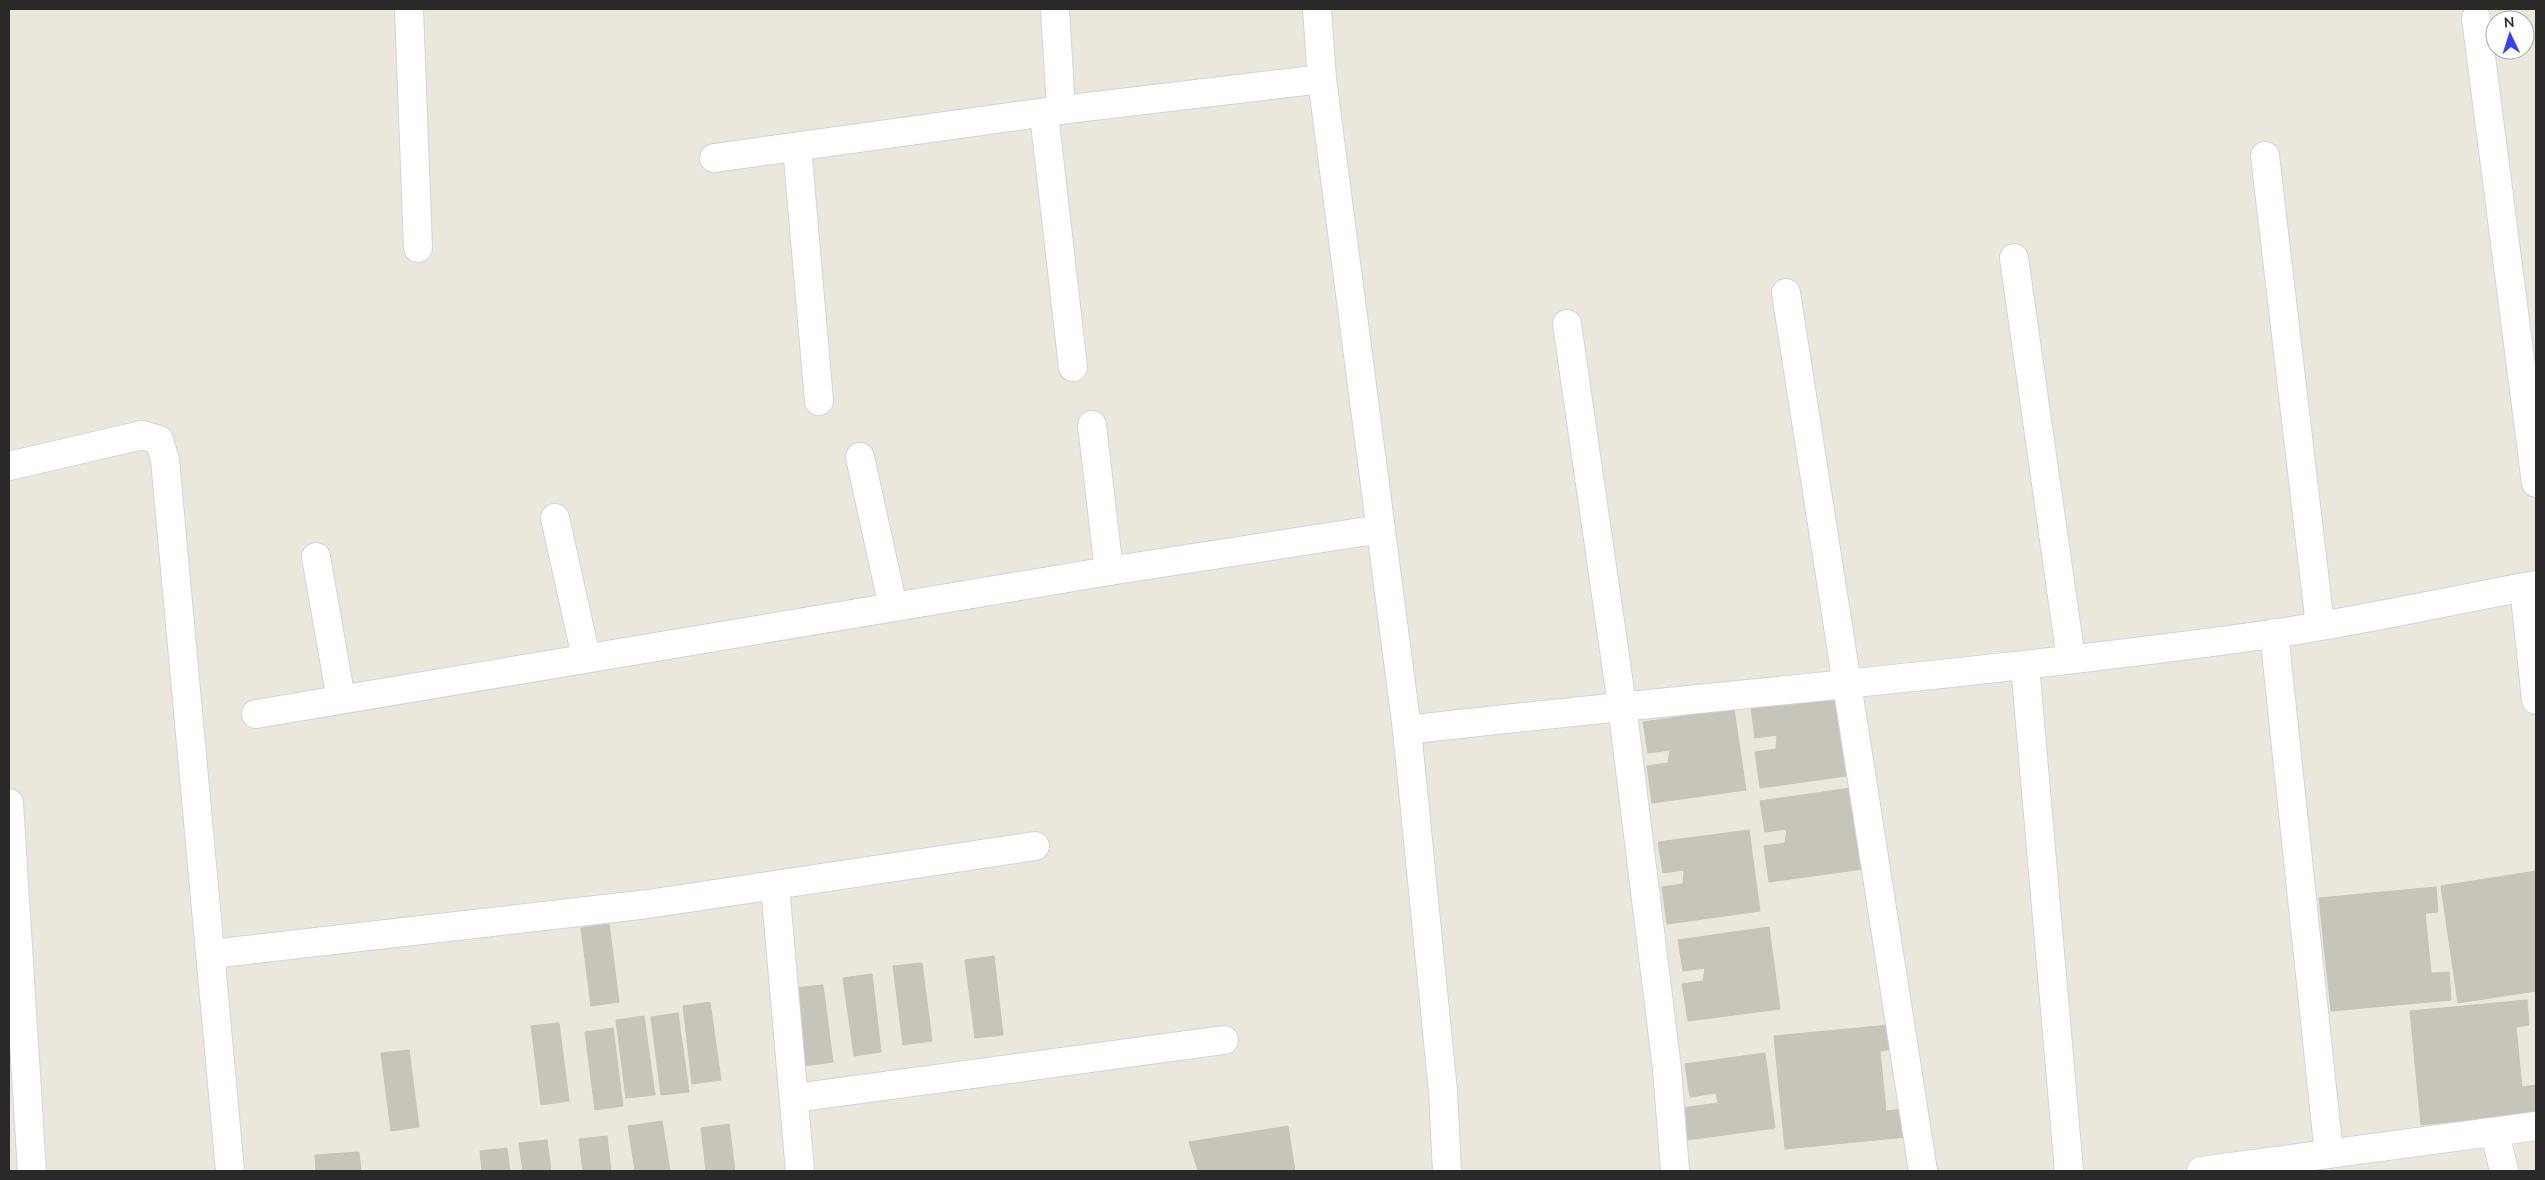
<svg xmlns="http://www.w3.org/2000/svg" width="2545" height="1180" viewBox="0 0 2545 1180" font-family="'Nunito Sans',sans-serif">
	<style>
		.building { fill: #c7c4ba; stroke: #c7c3b5 }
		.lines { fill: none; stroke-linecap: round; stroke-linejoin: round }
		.minor-casing { stroke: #d0d1e3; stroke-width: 30 }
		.minor { stroke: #fff; stroke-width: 28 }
	</style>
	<rect width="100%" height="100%" fill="#ece7db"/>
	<!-- building -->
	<g class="building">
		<path d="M1842 694 1853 775 1760 788 1755 752 1776 749 1777 735 1755 738 1751 707Z"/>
		<path d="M1734 709 1746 790 1652 803 1647 766 1668 763 1670 750 1648 753 1643 722Z"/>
		<path d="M1851 788 1863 869 1769 882 1764 846 1785 843 1787 829 1765 832 1760 801Z"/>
		<path d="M1749 830 1760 911 1667 924 1662 887 1683 884 1684 870 1663 873 1658 842Z"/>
		<path d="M2536 871V991L2458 1003 2441 886Z"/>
		<path d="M2436 887 2438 912 2425 913 2431 973 2449 972 2451 1000 2331 1011 2319 898Z"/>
		<path d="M609 924 619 1002 591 1006 581 928Z"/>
		<path d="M1769 927 1780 1009 1688 1021 1682 984 1703 981 1705 968 1683 971 1678 940Z"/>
		<path d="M994 956 1003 1035 975 1038 965 960Z"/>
		<path d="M922 963 932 1041 903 1045 893 966Z"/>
		<path d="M872 974 881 1052 854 1056 843 978Z"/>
		<path d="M823 985 833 1062 804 1066 794 988Z"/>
		<path d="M2527 1000 2529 1025 2516 1027 2522 1087 2536 1085V1113L2421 1125 2410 1011Z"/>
		<path d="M710 1002 721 1080 692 1084 683 1006Z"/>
		<path d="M678 1013 689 1092 661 1095 651 1017Z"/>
		<path d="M644 1016 655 1095 626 1098 616 1020Z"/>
		<path d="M559 1023 569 1101 541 1105 531 1026Z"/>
		<path d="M1890 1025 1892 1049 1880 1051 1886 1111 1903 1109 1906 1137 1785 1149 1774 1036Z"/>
		<path d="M613 1028 623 1106 595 1110 585 1032Z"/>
		<path d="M409 1050 419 1127 391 1131 381 1053Z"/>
		<path d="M1765 1053 1775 1128 1687 1140 1682 1108 1718 1103 1716 1093 1690 1097 1685 1064Z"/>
		<path d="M662 1121 670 1171H635L628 1126Z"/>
		<path d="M729 1124 735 1171H706L701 1128Z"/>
		<path d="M1288 1126 1295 1171H1198L1189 1142Z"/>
		<path d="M607 1136 611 1171H583L579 1139Z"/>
		<path d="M547 1140 551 1171H523L519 1143Z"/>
		<path d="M507 1148 510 1171H482L480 1151Z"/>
		<path d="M359 1152 361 1171H316L315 1155Z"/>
	</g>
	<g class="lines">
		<!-- minor casing -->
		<g class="minor-casing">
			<g id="minor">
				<path d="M409 9 418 248"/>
				<path d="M1055 9 1061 110"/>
				<path d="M1317 9 1322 79 1407 730 1443 1091 1447 1171"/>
				<path d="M2476 18 2536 483"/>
				<path d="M1044 114 1073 367"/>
				<path d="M797 147 819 401"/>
				<path d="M2265 156 2320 625"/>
				<path d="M714 158 1061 110 1322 79"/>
				<path d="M2014 258 2071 659"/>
				<path d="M1786 293 1923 1171"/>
				<path d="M1567 324 1622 705 1667 1069 1675 1171"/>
				<path d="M1092 425 1109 571"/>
				<path d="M860 457 893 607"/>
				<path d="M9 466 142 435 159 440 165 460 230 1171"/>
				<path d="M555 518 586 657"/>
				<path d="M316 557 341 699"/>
				<path d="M2524 587 2536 700"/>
				<path d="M2274 633 2329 1154"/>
				<path d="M2025 665 2069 1171"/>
				<path d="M256 714 1109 571 1381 529"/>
				<path d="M1407 730C1695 697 1985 674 2272 634 2360 621 2448 601 2536 585"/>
				<path d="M9 803 32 1171"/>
				<path d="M775 886 800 1171"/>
				<path d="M212 954 648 904 1035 846"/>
				<path d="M795 1098 1224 1040"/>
				<path d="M2495 1132 2504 1171"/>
				<path d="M2201 1171 2536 1126"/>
			</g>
		</g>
		<!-- minor -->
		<use href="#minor" class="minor"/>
	</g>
	<!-- border -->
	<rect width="2545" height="1180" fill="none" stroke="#292929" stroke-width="20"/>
	<!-- north arrow -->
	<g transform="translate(2510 35) rotate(356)"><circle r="24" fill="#ffffff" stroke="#a9a9a9"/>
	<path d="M0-4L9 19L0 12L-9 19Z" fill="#363ffe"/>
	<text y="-8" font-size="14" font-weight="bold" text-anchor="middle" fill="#292929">N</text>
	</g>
</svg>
